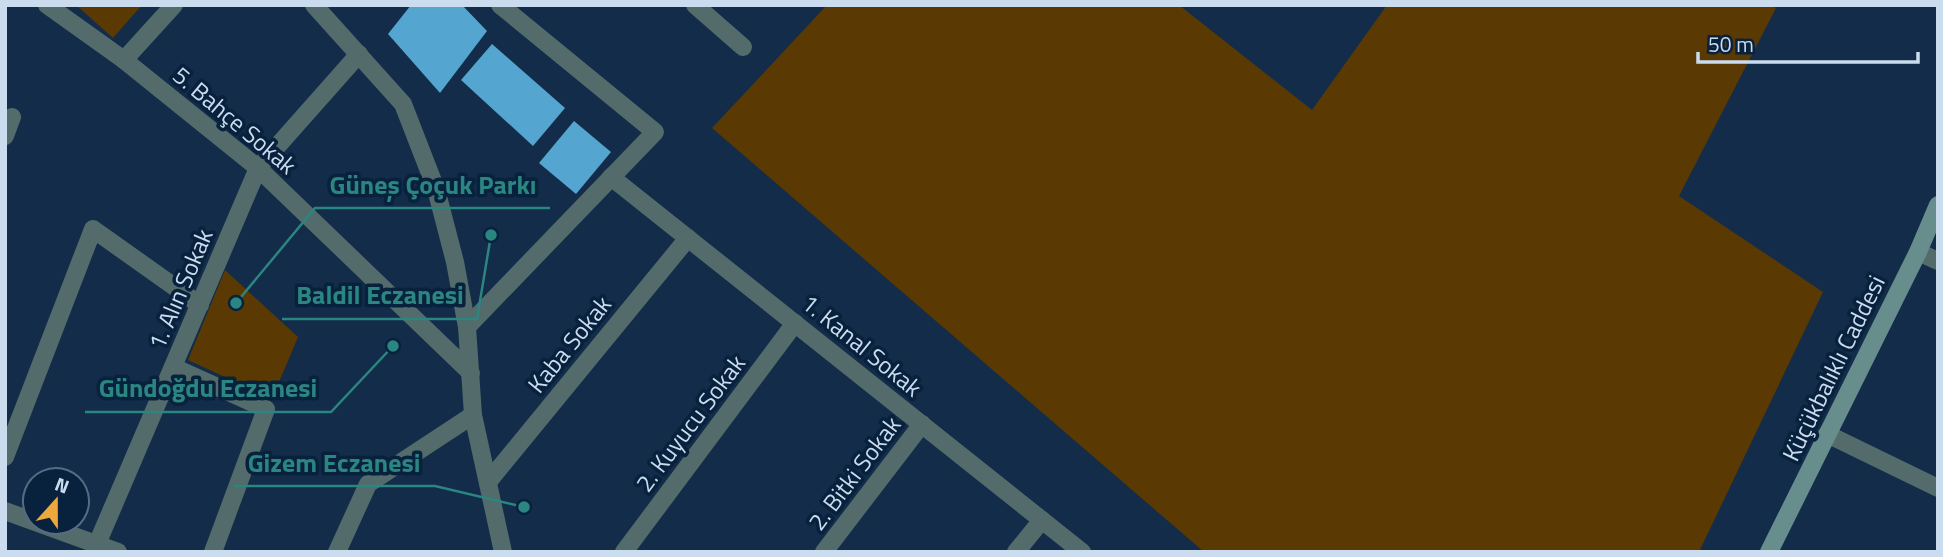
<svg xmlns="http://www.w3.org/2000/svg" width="1943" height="557" viewBox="0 0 1943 557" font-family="'Titillium Web',sans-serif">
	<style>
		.green { fill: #5a3a02 }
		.building { fill: #54a5cf }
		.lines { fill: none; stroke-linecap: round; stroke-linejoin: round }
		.minor { stroke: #536b6a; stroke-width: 18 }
		.secondary { stroke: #678e8d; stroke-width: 18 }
		.labels { text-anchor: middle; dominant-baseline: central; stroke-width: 7; stroke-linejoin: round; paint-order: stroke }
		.street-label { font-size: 24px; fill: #ccdcef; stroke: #08223e }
		.leader { fill: none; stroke: #2b8581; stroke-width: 2.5 }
		.callout-dot { fill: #2b8581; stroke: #08223e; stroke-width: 2.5 }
		.callout-label { font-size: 26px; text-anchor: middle; font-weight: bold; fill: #2b8581; stroke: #08223e; stroke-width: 7; stroke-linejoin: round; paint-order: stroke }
	</style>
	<rect width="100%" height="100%" fill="#122c49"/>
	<!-- green -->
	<g class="green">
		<path d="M76 5H142L113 38Z"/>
		<path d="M827 5H1179L1312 110 1387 5H1770L1776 8 1679 196 1823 292 1699 552H1204L712 128Z"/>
		<path d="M225 270 298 337 272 399 188 360Z"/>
	</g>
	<!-- building -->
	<g class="building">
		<path d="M411 5H462L487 31 440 93 388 34Z"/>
		<path d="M492 44 565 108 533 146 461 80Z"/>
		<path d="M574 121 611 152 576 194 539 163Z"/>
	</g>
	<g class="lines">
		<!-- minor -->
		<g class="minor">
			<path d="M47 5 124 60 258 168 471 373"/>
			<path d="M314 5 403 104 436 189 455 262 467 327 473 415 503 552"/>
			<path d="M695 5 743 47"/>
			<path d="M124 60 174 5"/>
			<path d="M5 136 12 117"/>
			<path d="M611 177 1082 552"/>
			<path d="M1918 252 1938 261"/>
			<path d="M467 327 655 132 500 5"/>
			<path d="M173 367 266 409 213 552"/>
			<path d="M1827 434 1938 488"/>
			<path d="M5 457 93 229 200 305"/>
			<path d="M488 482 688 238"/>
			<path d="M5 511 118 552"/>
			<path d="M97 544 258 168 359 54"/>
			<path d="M337 552 368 484 473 415"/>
			<path d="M624 552 795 323"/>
			<path d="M824 552 922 424"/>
			<path d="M1016 552 1042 520"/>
		</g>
		<!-- secondary -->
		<path class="secondary" d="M1769 552 1918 252 1938 205"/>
	</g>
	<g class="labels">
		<!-- street labels -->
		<g class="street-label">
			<text transform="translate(235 120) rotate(40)">5. Bahçe Sokak</text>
			<text transform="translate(180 289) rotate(-67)">1. Alın Sokak</text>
			<text transform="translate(569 344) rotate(-51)">Kaba Sokak</text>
			<text transform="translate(862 345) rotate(39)">1. Kanal Sokak</text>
			<text transform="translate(1833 368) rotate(-64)">Küçükbalıklı Caddesi</text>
			<text transform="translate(690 423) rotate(-53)">2. Kuyucu Sokak</text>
			<text transform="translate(854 473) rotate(-53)">2. Bitki Sokak</text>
		</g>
	</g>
	<!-- callouts -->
	<path class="leader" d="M236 303L315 208H550M491 235L477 319H282M393 346L331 412H85M524 507L435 486H234"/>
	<g class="callout-dot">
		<circle cx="236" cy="303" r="7"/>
		<circle cx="491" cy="235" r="7"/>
		<circle cx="393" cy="346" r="7"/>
		<circle cx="524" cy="507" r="7"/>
	</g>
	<g class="callout-label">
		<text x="433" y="194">Güneş Çoçuk Parkı</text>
		<text x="380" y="304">Baldil Eczanesi</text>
		<text x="208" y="397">Gündoğdu Eczanesi</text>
		<text x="334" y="472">Gizem Eczanesi</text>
	</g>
	<!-- border -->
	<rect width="1943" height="557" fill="none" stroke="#ccdcef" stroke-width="14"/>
	<!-- north arrow -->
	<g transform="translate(56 501) rotate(21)"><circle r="33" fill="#08223e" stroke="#566c85" stroke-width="2"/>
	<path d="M0-5L12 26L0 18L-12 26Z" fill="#eea83c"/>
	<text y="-10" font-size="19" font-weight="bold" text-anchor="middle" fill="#ccdcef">N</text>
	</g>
	<!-- scale -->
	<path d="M1698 52v10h220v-10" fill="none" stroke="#ccdcef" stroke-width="3.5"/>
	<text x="1708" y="52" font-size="21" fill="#ccdcef" stroke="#08223e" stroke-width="5" paint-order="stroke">50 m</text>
</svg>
